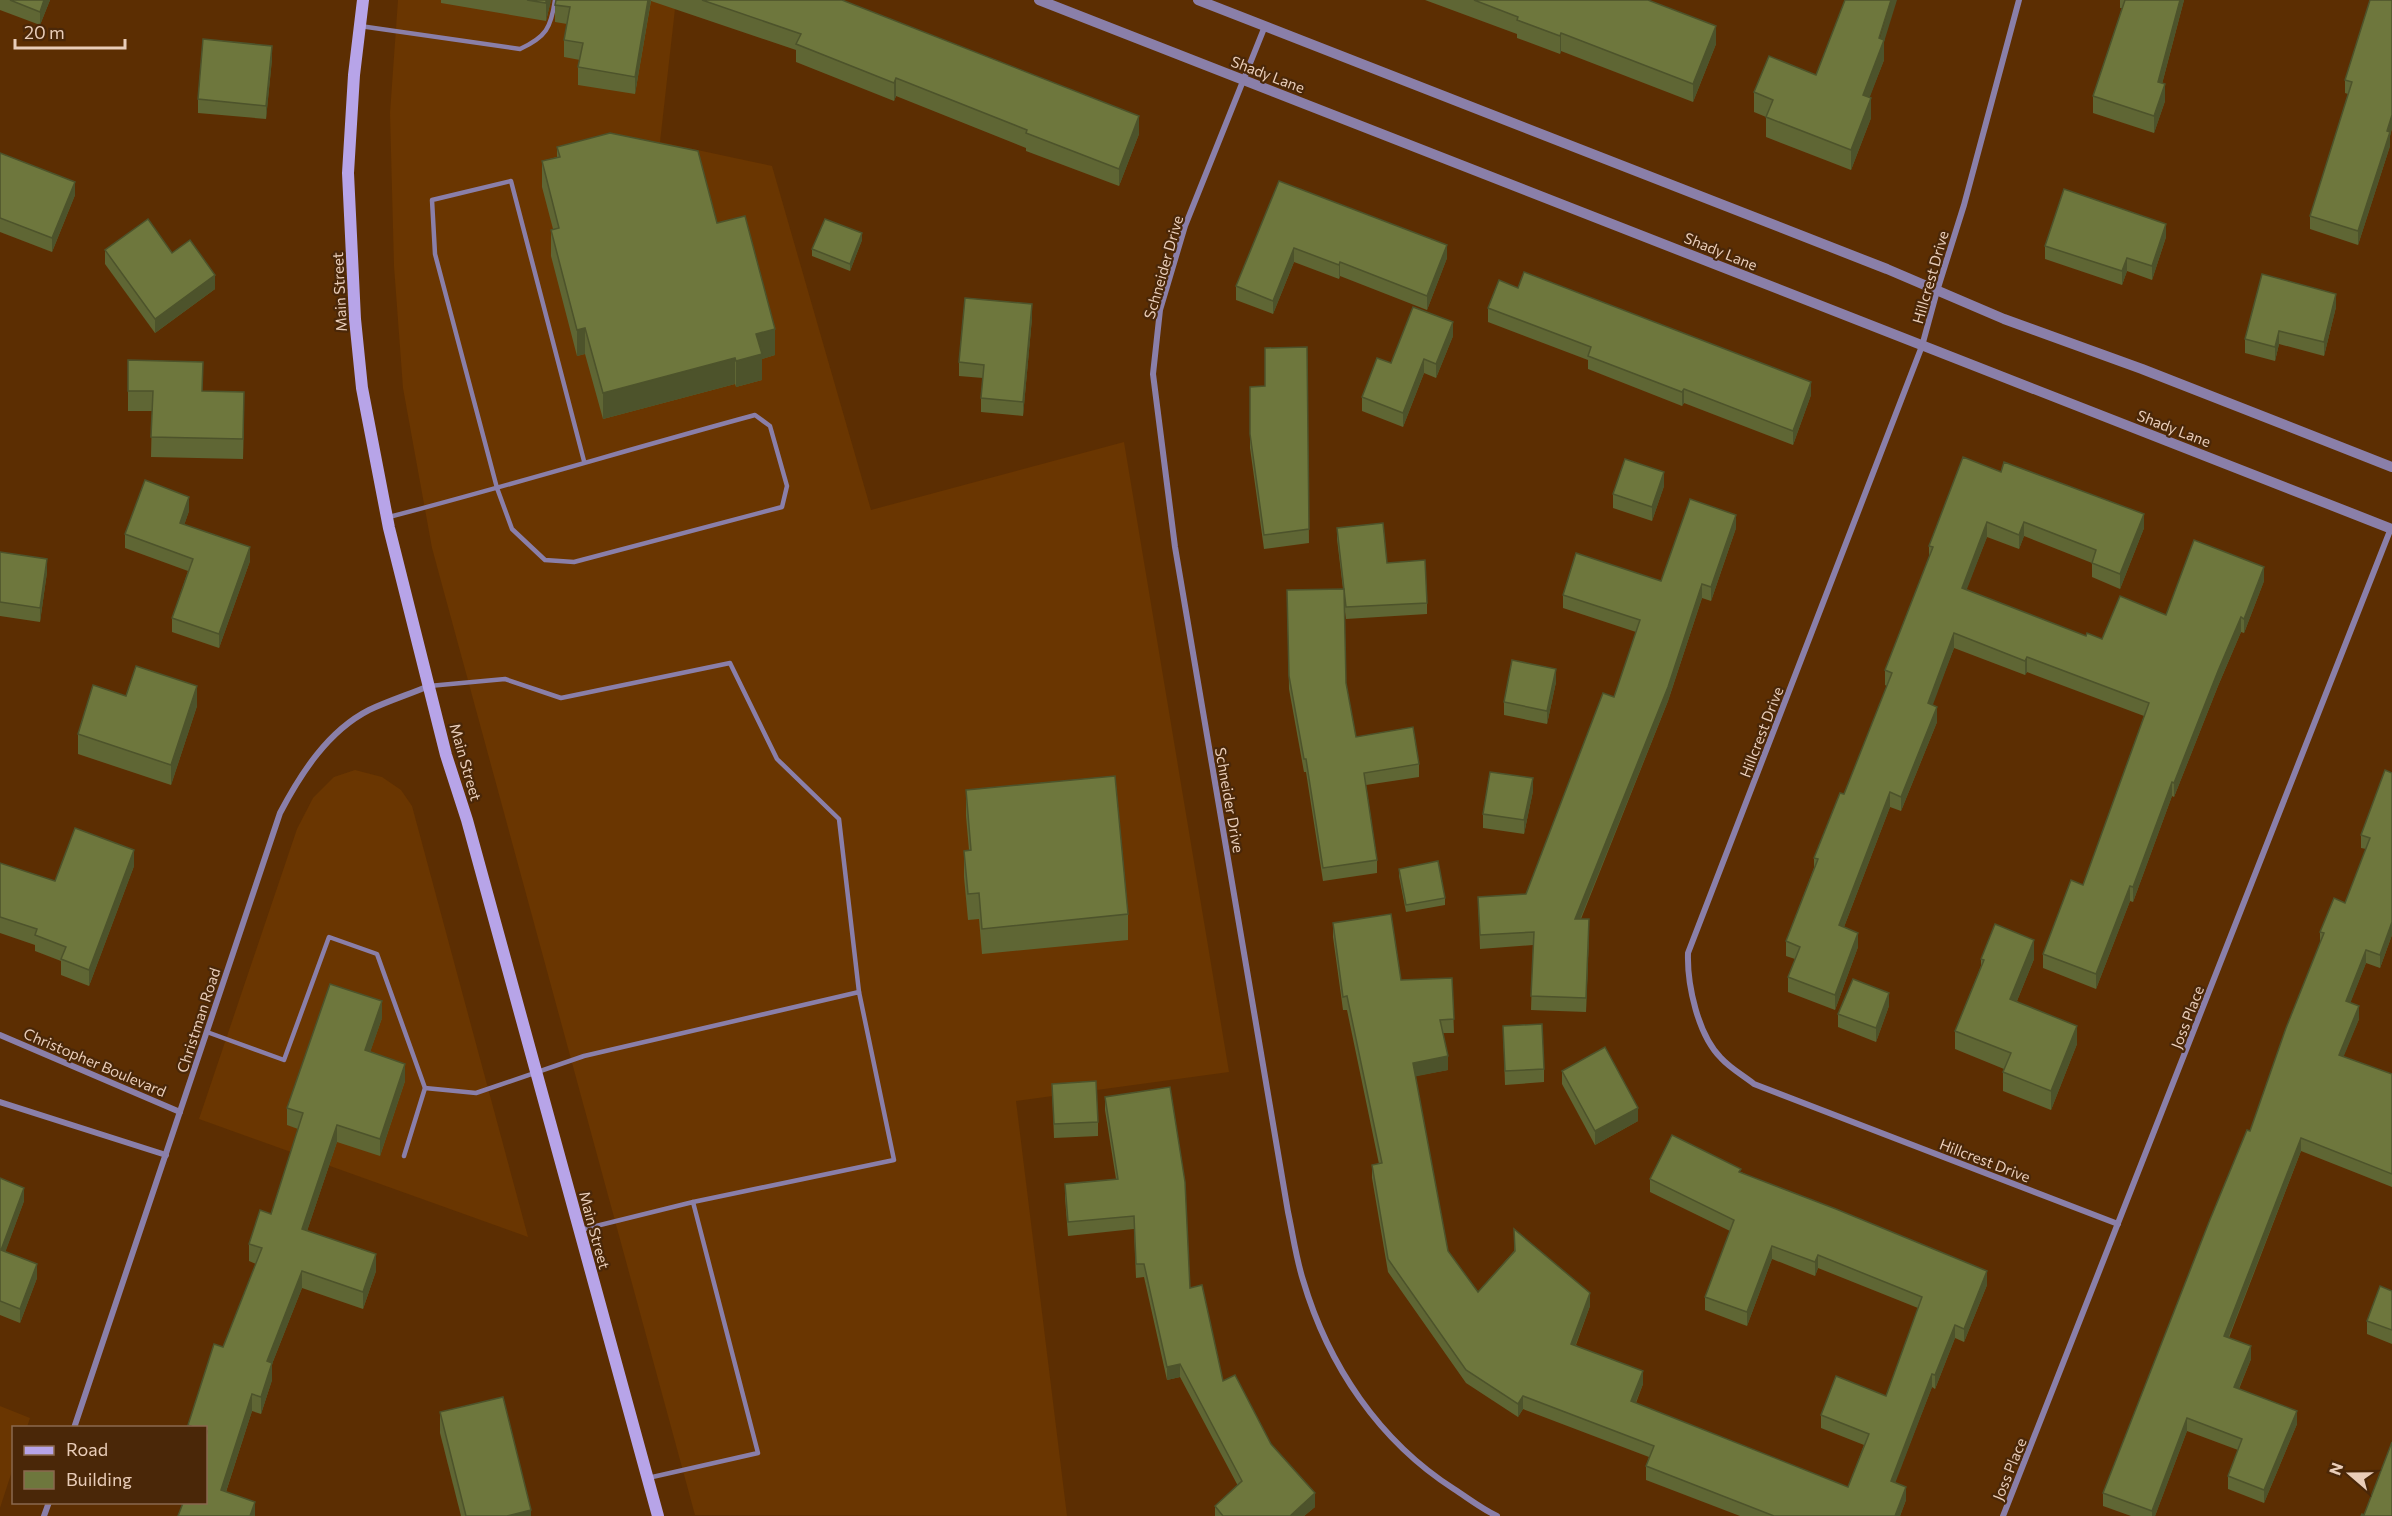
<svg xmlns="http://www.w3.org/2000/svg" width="2392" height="1516" viewBox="0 0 2392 1516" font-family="Commissioner,sans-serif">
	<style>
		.built { fill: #6a3601 }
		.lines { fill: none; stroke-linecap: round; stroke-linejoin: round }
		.service { stroke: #8a7fa9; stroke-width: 4.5 }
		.minor { stroke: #8a7fa9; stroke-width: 6 }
		.tertiary { stroke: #8a7fa9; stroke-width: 10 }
		.secondary { stroke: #b7a4e8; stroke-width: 12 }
		.wall { fill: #5f6634 }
		.shaded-wall { fill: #4d532b }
		.building { fill: #6e773d; stroke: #4d532b; stroke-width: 1.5 }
		.labels { text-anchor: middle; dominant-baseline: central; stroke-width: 4.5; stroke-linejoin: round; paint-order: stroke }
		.street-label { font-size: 15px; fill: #e9cdb9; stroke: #4a2708 }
	</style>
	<rect width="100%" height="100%" fill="#5c2e02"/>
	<!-- built -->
	<g class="built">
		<path d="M398 0H676L660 142 772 166 871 510 1124 442 1229 1072 1016 1101 1067 1516 695 1515 432 548 403 388 394 266 390 113Z"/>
		<path d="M355 770 382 777 401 790 412 806 528 1237 199 1119 297 829 313 798 334 777Z"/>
		<path d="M0 1406 30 1418 27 1427 14 1428 13 1468 0 1508Z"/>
	</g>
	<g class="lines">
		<!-- service -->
		<g class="service">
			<path d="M360 26 520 49C546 37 551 28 555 0"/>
			<path d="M389 517C512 485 633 448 755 415L770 426 787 486 782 507 574 562 545 560 512 529 497 488 435 254 432 200 511 181 584 461"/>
			<path d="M429 686 505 679 561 698 730 663 777 759 839 819 859 992"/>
			<path d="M207 1032 284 1060 329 937 377 954 425 1088 404 1156"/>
			<path d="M425 1088 476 1093 584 1056 859 992 894 1160 693 1202"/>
			<path d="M580 1230 693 1202 758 1453 648 1478"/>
		</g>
		<!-- minor -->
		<g class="minor">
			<path d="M2019 0 1964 205 1937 291 1922 346 1688 953C1687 985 1698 1035 1721 1058 1730 1068 1744 1076 1754 1084L2118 1224"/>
			<path d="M1265 26 1185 226 1160 310 1153 374 1175 547 1288 1212C1293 1235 1296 1258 1303 1280 1328 1365 1379 1441 1454 1489 1468 1498 1482 1509 1497 1516"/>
			<path d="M0 1035 180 1112"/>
			<path d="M0 1102 166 1155"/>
			<path d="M74 1428 280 813C301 773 328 731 369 710 388 701 410 694 429 686"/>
			<path d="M44 1516 49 1502"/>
			<path d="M2003 1516 2391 528"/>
		</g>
		<!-- tertiary -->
		<g class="tertiary">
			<path d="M1039 0 2392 529"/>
			<path d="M1198 0 1887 269 2004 319 2142 369 2392 467"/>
		</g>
		<!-- secondary -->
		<path class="secondary" d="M363 0 354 75 348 173 355 319 362 388 389 528 446 755 467 820 658 1516"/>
	</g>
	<!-- wall -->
	<g class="wall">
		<path d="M0 0H50L40 25 0 10Z"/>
		<path d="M441 0H551L546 21 441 3Z"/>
		<path d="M556 0H842L1139 134 1119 186 1026 151V148L896 96 894 101 796 62V50L651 1 635 94 578 85V67L580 60 564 57V40L567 24 555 22V5Z"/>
		<path d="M1425 0H1648L1716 44 1693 102 1561 51 1560 54 1517 38V34Z"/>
		<path d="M2120 0H2184L2162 84 2165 101 2154 133 2093 113V96L2122 8H2120Z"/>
		<path d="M2392 0V128L2390 136V146L2358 245 2310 229V216L2348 94 2345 93V80Z"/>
		<path d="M1884 42V60L1869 98 1871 118 1851 170 1766 137V117L1754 112V92L1816 75Z"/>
		<path d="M272 59 266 119 198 113V99Z"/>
		<path d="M557 147 717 223 775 355 762 359V380L736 387 735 384 603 419 585 354 577 356 551 256V230L553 229 542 187V161L557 157Z"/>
		<path d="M0 153 75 195 52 252 0 232Z"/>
		<path d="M1279 181 1447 258 1427 310 1340 276 1339 279 1294 262 1273 314 1236 300V286Z"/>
		<path d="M2166 237 2152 280 2127 271 2122 285 2045 259V246Z"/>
		<path d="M862 240 850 271 812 256V249Z"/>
		<path d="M105 250 172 253 215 289 155 333 105 264Z"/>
		<path d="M2336 307 2324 356 2279 344 2275 361 2245 353V339Z"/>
		<path d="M1488 308 1811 395 1793 445 1684 403 1682 406 1588 369V360L1488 322Z"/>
		<path d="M1032 318 1023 416 981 412V398L983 378 959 376V362Z"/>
		<path d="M1453 336 1436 378 1424 373 1403 427 1362 411V397L1391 363Z"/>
		<path d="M1307 347 1309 543 1264 549 1250 448V387L1265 386Z"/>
		<path d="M128 360 203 391 244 412 243 459 151 457 152 411H128Z"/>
		<path d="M1963 457 2144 528 2120 589 2092 577V563L2024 536 2019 549 1987 537 1966 590 2086 636 2102 639 2166 615 2264 581 2244 633 2241 632 2218 686 2174 797 2172 796 2133 902 2130 901 2096 989 2043 968V954L2083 885 2144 716 2027 672 2025 675 1954 648 1932 705 1937 722 1901 811 1890 807 1844 927 1858 947 1835 1010 1788 992V977L1795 959 1786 956V941L1814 868V858L1844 794 1887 686 1885 685V670L1929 557V546Z"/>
		<path d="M1664 486 1652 521 1613 508V494Z"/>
		<path d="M189 511 184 525 250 561 219 648 172 632V618L188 571 125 548V534Z"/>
		<path d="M1337 528 1387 563 1427 603V614L1346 619 1344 605 1346 683 1356 737 1419 764V777L1366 785 1377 860V873L1323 881 1306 772H1304L1289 689 1287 590 1343 589 1337 539Z"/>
		<path d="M1736 528 1711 601 1702 598 1668 701 1581 919 1589 933 1586 1012 1531 1010 1533 945 1480 949 1478 897 1526 894 1614 697 1636 632 1563 608V595L1661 581Z"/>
		<path d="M0 552 47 572 40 622 0 616Z"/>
		<path d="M1556 682 1547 724 1504 715V702Z"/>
		<path d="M126 696 197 706 171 785 78 754V734Z"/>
		<path d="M2392 773V935L2380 968 2366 963 2350 1003 2359 1019 2343 1057 2392 1074V1187L2301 1151 2229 1338 2251 1359 2239 1389 2297 1424 2264 1503 2228 1489V1476L2238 1450 2187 1431 2155 1516H2131L2103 1506V1493L2250 1131 2320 943V932L2345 903 2366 849 2361 848V835Z"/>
		<path d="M966 790 1128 914V940L982 954 979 919 968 920 964 877V851L969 850 966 816Z"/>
		<path d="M1533 791 1524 834 1483 828V814Z"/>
		<path d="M0 863 55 881 134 866 89 986 61 975V961L35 951V945L0 933Z"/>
		<path d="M1399 869 1445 898V905L1406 912 1399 876Z"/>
		<path d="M1333 923 1401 980 1452 978 1454 1033H1443L1448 1070 1415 1076 1448 1251 1478 1292 1514 1251V1229L1590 1306 1576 1345 1643 1384 1636 1403 1848 1487 1864 1445 1821 1428V1415L1886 1396 1918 1308 1818 1268 1815 1276 1772 1259 1747 1326 1705 1310V1297L1730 1231 1650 1192V1179L1741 1172 1987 1285 1964 1342 1955 1338 1935 1389 1932 1387 1895 1482 1906 1500 1900 1516H1740L1646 1480V1466L1649 1457 1523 1409 1518 1417 1466 1383 1388 1272 1372 1178V1165L1379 1164 1347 1010H1343L1333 937Z"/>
		<path d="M1981 959H2034L2017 1001 2077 1044 2051 1110 2003 1091V1072L2004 1069 1955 1049V1031L1981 966Z"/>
		<path d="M1889 1006 1876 1042 1838 1027V1014Z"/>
		<path d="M382 1018 370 1052 405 1081 380 1156 337 1142 307 1231 376 1271 363 1309 302 1288 272 1364V1380L261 1414 252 1411 226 1492 255 1516 206 1503V1428H188V1425L223 1347 256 1264 249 1261V1244L271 1214 298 1129 287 1125V1108Z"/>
		<path d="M1503 1026 1544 1069V1082L1505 1085Z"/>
		<path d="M1562 1071 1638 1121 1595 1145 1562 1084Z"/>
		<path d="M1052 1084 1098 1122V1136L1054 1138Z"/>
		<path d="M1105 1097 1190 1288 1223 1381 1271 1444 1315 1507 1304 1516H1215V1506L1238 1486 1180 1377 1167 1380 1144 1277 1136 1278 1134 1229 1068 1236 1065 1198V1184L1116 1179 1105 1110Z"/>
		<path d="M0 1178 24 1201 5 1252 37 1278 20 1323 0 1315Z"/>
		<path d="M2392 1291V1344L2367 1334V1321Z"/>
		<path d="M440 1412 531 1516H461L440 1433Z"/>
	</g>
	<!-- shaded-wall -->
	<g class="shaded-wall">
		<path d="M44 0H50L40 25V12Z"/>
		<path d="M546 0H551L546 21Z"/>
		<path d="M648 0H651L635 94V77Z"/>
		<path d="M1891 0H1897L1884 42V60L1863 115V95Z"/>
		<path d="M2180 0H2184L2158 99V82Z"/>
		<path d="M1716 26V44L1693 102V84Z"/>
		<path d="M1561 33V51L1560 54V36Z"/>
		<path d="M272 46V59L266 119V106Z"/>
		<path d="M896 78V96L894 101V83Z"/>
		<path d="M2165 84V101L2154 133V116Z"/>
		<path d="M1871 98V118L1851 170V150Z"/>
		<path d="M2392 115V128L2390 136V146L2358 245V231Z"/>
		<path d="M1139 116V134L1119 186V169Z"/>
		<path d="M75 182V195L52 252V238Z"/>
		<path d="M2166 224V237L2152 280V266Z"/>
		<path d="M862 233V240L850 271V264Z"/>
		<path d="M1447 245V258L1427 310V296Z"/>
		<path d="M1294 248V262L1273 314V301Z"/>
		<path d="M2127 258V271L2122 285V271Z"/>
		<path d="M1340 262V276L1339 279V265Z"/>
		<path d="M215 275V289L155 333V319Z"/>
		<path d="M2336 294V307L2324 356V342Z"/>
		<path d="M1032 304V318L1023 416V402Z"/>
		<path d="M1453 322V336L1436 378V364Z"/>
		<path d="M585 328V354L577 356V330Z"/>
		<path d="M775 329V355L762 359V380L736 387V361L756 334Z"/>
		<path d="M2279 331V344L2275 361V347Z"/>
		<path d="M735 358V384L603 419V393Z"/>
		<path d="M1424 359V373L1403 427V413Z"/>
		<path d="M1811 382V395L1793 445V431Z"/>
		<path d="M1684 389V403L1682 406V392Z"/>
		<path d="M244 392V412L243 459V439Z"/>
		<path d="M1664 472V486L1652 521V507Z"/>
		<path d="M189 497V511L180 537V523Z"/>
		<path d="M2144 514V528L2120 589V574Z"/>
		<path d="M1736 515V528L1711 601V587Z"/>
		<path d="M1987 522V537L1962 602V588Z"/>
		<path d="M2024 522V536L2019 549V535Z"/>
		<path d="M250 547V561L219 648V634Z"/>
		<path d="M47 559V572L40 622V608Z"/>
		<path d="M2264 567V581L2244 633V619Z"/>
		<path d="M1702 584V598L1668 701 1575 932V919Z"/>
		<path d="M2241 617V632L2218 686 2174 797V783L2218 671Z"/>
		<path d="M1954 633V648L1928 718V703Z"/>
		<path d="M2027 657V672L2025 675V661Z"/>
		<path d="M1556 669V682L1547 724V711Z"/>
		<path d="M197 686V706L171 785V765Z"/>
		<path d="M1937 707V722L1901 811V797Z"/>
		<path d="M1533 778V791L1524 834V820Z"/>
		<path d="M2172 782V796L2133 902V887Z"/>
		<path d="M1890 792V807L1839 940V925Z"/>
		<path d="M134 850V866L89 986V970Z"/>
		<path d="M2130 886V901L2096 989V974Z"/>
		<path d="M1589 919V933L1586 1012V998Z"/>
		<path d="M2392 922V935L2380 968V955Z"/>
		<path d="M1858 933V947L1835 1010V995Z"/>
		<path d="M2034 940V959L2010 1018V999Z"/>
		<path d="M2366 950V963L2346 1014V1001Z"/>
		<path d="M1889 993V1006L1876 1042V1028Z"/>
		<path d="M382 1001V1018L365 1067V1050Z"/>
		<path d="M2359 1006V1019L2339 1068V1055Z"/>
		<path d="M2077 1026V1044L2051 1110V1091Z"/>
		<path d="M1448 1056V1070L1413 1077V1063Z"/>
		<path d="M405 1064V1081L380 1156V1139Z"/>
		<path d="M1638 1108V1121L1595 1145V1131Z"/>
		<path d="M337 1125V1142L302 1246V1229Z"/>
		<path d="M2301 1138V1151L2224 1349V1336Z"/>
		<path d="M24 1188V1201L1 1264V1250Z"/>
		<path d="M1772 1246V1259L1747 1326V1312Z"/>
		<path d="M376 1254V1271L363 1309V1292Z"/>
		<path d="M1818 1255V1268L1815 1276V1262Z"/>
		<path d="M37 1264V1278L20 1323V1309Z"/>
		<path d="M302 1271V1288L272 1364V1380L261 1414V1397L267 1361Z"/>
		<path d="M1987 1271V1285L1964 1342V1329Z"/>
		<path d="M1590 1293V1306L1571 1357V1344Z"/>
		<path d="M1955 1325V1338L1935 1389V1375Z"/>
		<path d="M2251 1346V1359L2234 1400V1387Z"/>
		<path d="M1180 1364V1377L1167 1380V1367Z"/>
		<path d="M1643 1371V1384L1631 1414V1401Z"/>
		<path d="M1932 1374V1387L1891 1494V1481Z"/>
		<path d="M252 1394V1411L221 1507V1490Z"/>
		<path d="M1523 1396V1409L1518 1417V1404Z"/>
		<path d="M2297 1411V1424L2264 1503V1490Z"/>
		<path d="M2187 1418V1431L2155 1516H2152V1511Z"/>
		<path d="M1906 1487V1500L1900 1516H1895Z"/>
		<path d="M1315 1493V1507L1304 1516H1290Z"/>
		<path d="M255 1502V1516H250Z"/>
		<path d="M531 1510V1516H507Z"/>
	</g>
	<!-- building -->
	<g class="building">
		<path d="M10 0H44L40 12Z"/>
		<path d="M527 0H546V3Z"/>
		<path d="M556 0H648L635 77 578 67 583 43 564 40 570 7 555 5Z"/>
		<path d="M702 0H842L1139 116 1119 169 1026 133 1027 130 896 78 894 83 796 44 801 34Z"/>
		<path d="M1474 0H1648L1716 26 1693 84 1561 33 1560 36 1517 20 1518 17Z"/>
		<path d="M1845 0H1891L1879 38 1884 40 1863 95 1871 98 1851 150 1766 117 1773 100 1754 92 1769 56 1816 75Z"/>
		<path d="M2125 0H2180L2158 82 2165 84 2154 116 2093 96Z"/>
		<path d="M2370 0H2392V115L2387 131 2390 132 2358 231 2310 216 2352 82 2345 80Z"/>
		<path d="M203 39 272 46 266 106 198 99Z"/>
		<path d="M610 133 698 151 717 223 745 216 775 329 756 334 762 354 736 361 735 358 603 393 585 328 577 330 551 230 559 228 542 161 560 157 557 147Z"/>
		<path d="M0 153 75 182 52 238 0 218Z"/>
		<path d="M1279 181 1447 245 1427 296 1340 262 1339 265 1294 248 1273 301 1236 286Z"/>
		<path d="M2064 189 2166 224 2152 266 2127 258 2122 271 2045 246Z"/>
		<path d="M148 219 172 253 190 240 215 275 155 319 105 250Z"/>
		<path d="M825 219 862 233 850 264 812 249Z"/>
		<path d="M1524 272 1811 382 1793 431 1684 389 1682 392 1588 356 1591 347 1488 308 1499 280 1518 288Z"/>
		<path d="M2262 274 2336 294 2324 342 2279 331 2275 347 2245 339Z"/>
		<path d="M965 298 1032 304 1023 402 981 398 984 365 959 362Z"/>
		<path d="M1413 307 1453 322 1436 364 1424 359 1403 413 1362 397 1377 358 1391 363Z"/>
		<path d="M1307 347 1309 529 1264 535 1250 434V387L1265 386V348Z"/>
		<path d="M128 360 203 362 202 391 244 392 243 439 151 437 153 391H128Z"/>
		<path d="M1963 457 2001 472 2004 462 2144 514 2120 574 2092 563 2096 550 2024 522 2019 535 1987 522 1962 588 2086 636 2087 633 2102 639 2120 596 2166 615 2194 540 2264 567 2244 619 2241 617 2218 671 2174 783 2172 782 2133 887 2130 886 2096 974 2043 954 2071 880 2083 885 2149 703 2027 657 2025 661 1954 633 1928 703 1937 707 1901 797 1890 792 1839 925 1858 933 1835 995 1788 977 1800 947 1786 941 1818 859 1814 858 1840 793 1844 794 1892 673 1885 670 1933 547 1929 546Z"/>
		<path d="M1625 459 1664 472 1652 507 1613 494Z"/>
		<path d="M145 480 189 497 180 523 250 547 219 634 172 618 193 559 125 534Z"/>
		<path d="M1690 499 1736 515 1711 587 1702 584 1668 687 1575 919H1589L1586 998 1531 996 1534 932 1480 935 1478 897 1526 894 1603 693 1614 697 1640 620 1563 595 1576 553 1661 581Z"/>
		<path d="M1383 523 1387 563 1425 560 1427 603 1346 607 1337 528Z"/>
		<path d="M0 552 47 559 40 608 0 602Z"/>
		<path d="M1344 589 1346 683 1356 737 1413 727 1419 764 1364 773 1377 860 1323 868 1306 759H1304L1289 676 1287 590Z"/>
		<path d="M1512 660 1556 669 1547 711 1504 702Z"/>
		<path d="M136 666 197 686 171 765 78 734 93 685 126 696Z"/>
		<path d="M2385 770 2392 773V922L2380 955 2366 950 2346 1001 2359 1006 2339 1055 2392 1074V1174L2301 1138 2224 1336 2251 1346 2234 1387 2297 1411 2264 1490 2228 1476 2242 1439 2187 1418 2152 1511 2103 1493 2209 1222 2247 1130 2250 1131 2286 1028 2324 933 2320 932 2334 898 2345 903 2370 838 2361 835Z"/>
		<path d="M1490 772 1533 778 1524 820 1483 814Z"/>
		<path d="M1115 776 1128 914 982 929 979 893 968 894 964 851 971 850 966 790Z"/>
		<path d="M75 828 134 850 89 970 61 959 66 947 35 935 37 929 0 917V863L55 881Z"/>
		<path d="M1438 861 1445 898 1406 905 1399 869Z"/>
		<path d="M1391 914 1401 980 1452 978 1454 1019 1440 1020 1448 1056 1413 1063 1448 1251 1478 1292 1515 1251 1514 1229 1590 1293 1571 1344 1643 1371 1631 1401 1848 1487 1869 1434 1821 1415 1836 1376 1886 1396 1922 1297 1818 1255 1815 1262 1772 1246 1747 1312 1705 1297 1734 1220 1650 1179 1672 1135 1741 1169 1739 1172 1836 1209 1987 1271 1964 1329 1955 1325 1935 1375 1932 1374 1891 1481 1906 1487 1895 1516H1774L1646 1466 1654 1446 1523 1396 1518 1404 1466 1370 1388 1259 1372 1165 1382 1163 1347 996 1343 997 1333 923Z"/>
		<path d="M1995 924 2034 940 2010 999 2077 1026 2051 1091 2003 1072 2011 1053 1955 1031 1984 960 1981 959Z"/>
		<path d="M1853 979 1889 993 1876 1028 1838 1014Z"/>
		<path d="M330 984 382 1001 365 1050 405 1064 380 1139 337 1125 302 1229 376 1254 363 1292 302 1271 267 1361 272 1363 261 1397 252 1394 221 1490 255 1502 250 1516H178L183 1503H206V1437L207 1431H206V1428H196L188 1425 214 1344 223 1347 262 1248 249 1244 260 1210 271 1214 303 1113 287 1108Z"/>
		<path d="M1542 1024 1544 1069 1505 1071 1503 1026Z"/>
		<path d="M1605 1047 1638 1108 1595 1131 1562 1071Z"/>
		<path d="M1096 1081 1098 1122 1054 1124 1052 1084Z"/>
		<path d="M1170 1087 1185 1182 1190 1288 1202 1285 1223 1381 1235 1375 1271 1444 1315 1493 1290 1516H1223L1215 1506 1242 1481 1180 1364 1167 1367 1144 1264H1136L1134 1216 1068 1222 1065 1184 1118 1179 1105 1097Z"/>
		<path d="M0 1178 24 1188 1 1250 37 1264 20 1309 0 1301Z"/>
		<path d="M2380 1286 2392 1291V1330L2367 1321Z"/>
		<path d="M503 1397 531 1510 507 1516H466L440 1412Z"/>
		<path d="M2392 1442V1516H2361L2362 1514 2364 1515Z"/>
	</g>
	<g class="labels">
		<!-- street labels -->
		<g class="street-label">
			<text transform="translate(1268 74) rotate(21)">Shady Lane</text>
			<text transform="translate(1721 251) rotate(22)">Shady Lane</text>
			<text transform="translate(1163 267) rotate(-74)">Schneider Drive</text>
			<text transform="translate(1930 277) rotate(-74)">Hillcrest Drive</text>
			<text transform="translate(339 292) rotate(-93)">Main Street</text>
			<text transform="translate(2174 428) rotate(21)">Shady Lane</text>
			<text transform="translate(1761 732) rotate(-69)">Hillcrest Drive</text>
			<text transform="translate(466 762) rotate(74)">Main Street</text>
			<text transform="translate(1230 800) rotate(80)">Schneider Drive</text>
			<text transform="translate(2187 1017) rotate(-69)">Joss Place</text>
			<text transform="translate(198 1020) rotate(-72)">Christman Road</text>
			<text transform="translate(95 1062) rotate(23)">Christopher Boulevard</text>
			<text transform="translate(1985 1160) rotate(21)">Hillcrest Drive</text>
			<text transform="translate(595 1230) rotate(75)">Main Street</text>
			<text transform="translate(2009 1469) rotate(-68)">Joss Place</text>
		</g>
	</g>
	<!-- legend -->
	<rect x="12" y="1426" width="195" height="78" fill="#4a2708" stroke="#8a694f" stroke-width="1.5"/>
	<rect x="24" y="1446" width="30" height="9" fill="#b7a4e8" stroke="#8a694f" stroke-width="1.5"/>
	<text x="66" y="1456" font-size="18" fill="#e9cdb9">Road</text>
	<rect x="24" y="1471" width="30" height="18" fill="#6e773d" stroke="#8a694f" stroke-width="1.5"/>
	<text x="66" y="1486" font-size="18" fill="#e9cdb9">Building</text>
	<!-- north arrow -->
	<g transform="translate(2350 1474) rotate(290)" stroke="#4a2708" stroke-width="4.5" paint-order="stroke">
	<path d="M0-4.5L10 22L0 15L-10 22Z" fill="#e9cdb9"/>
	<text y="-9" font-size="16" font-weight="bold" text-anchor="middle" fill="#e9cdb9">N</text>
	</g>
	<!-- scale -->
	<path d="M15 39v9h110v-9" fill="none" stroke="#e9cdb9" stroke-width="3"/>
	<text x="24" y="39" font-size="18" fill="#e9cdb9" stroke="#4a2708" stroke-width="4.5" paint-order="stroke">20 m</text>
</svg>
